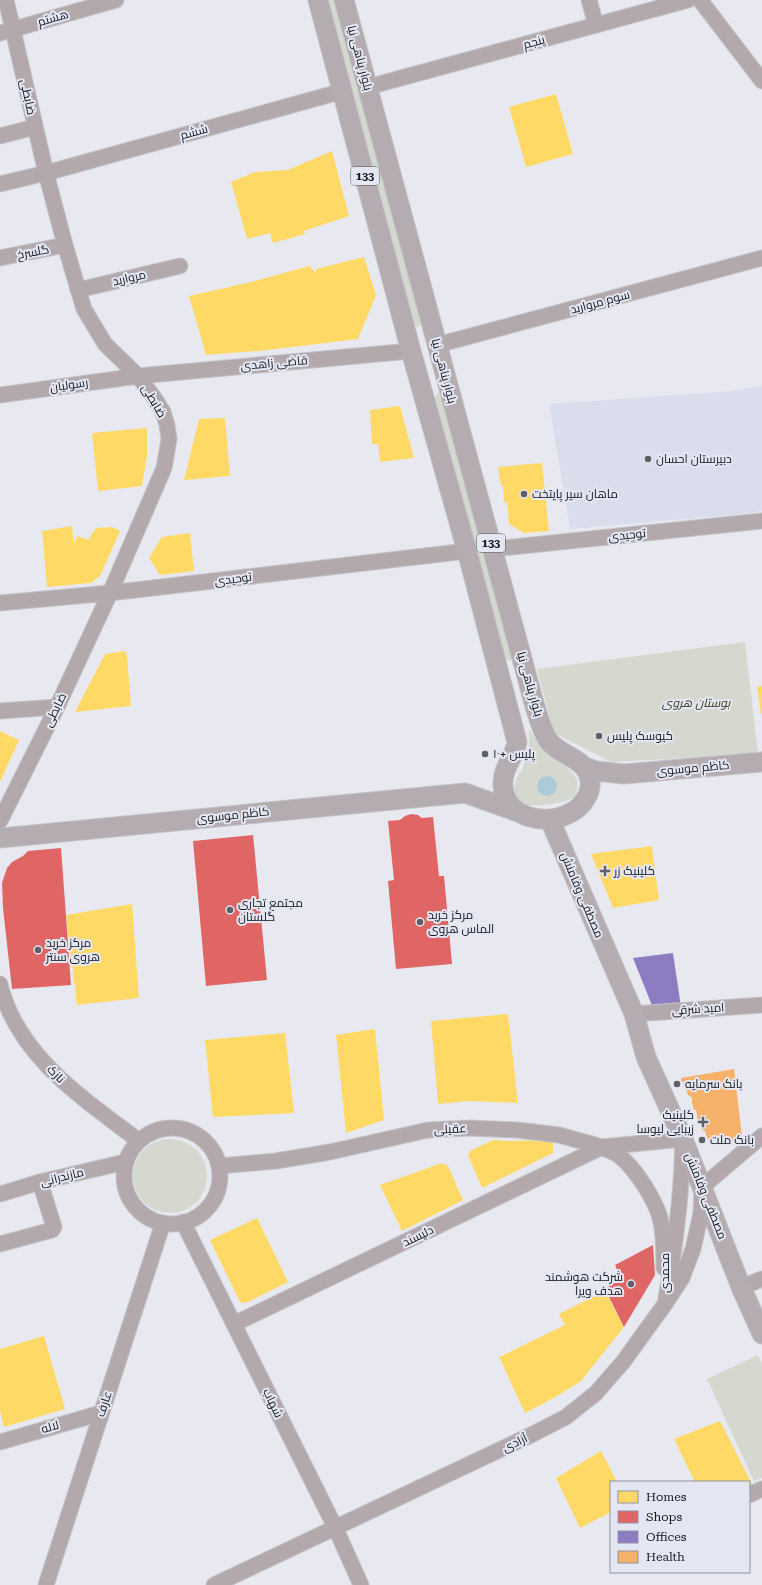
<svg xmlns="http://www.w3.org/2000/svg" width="762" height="1585" viewBox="0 0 762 1585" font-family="'Roboto Serif',Cairo,serif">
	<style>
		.built { fill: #daddeb }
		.green { fill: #d5d8ce }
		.water { fill: #accbd7 }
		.homes { fill: #ffd966 }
		.shops { fill: #e06666 }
		.offices { fill: #8e7cc3 }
		.health { fill: #f6b26b }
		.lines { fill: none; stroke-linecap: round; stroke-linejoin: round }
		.minor-casing { stroke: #c3c4c9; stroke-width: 17 }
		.major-casing { stroke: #c3c4c9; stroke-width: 21 }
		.minor { stroke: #b3a9ad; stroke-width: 15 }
		.major { stroke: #b4acb0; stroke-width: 19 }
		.poi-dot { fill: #5f6066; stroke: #e4e7f3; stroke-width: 1.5 }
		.labels { text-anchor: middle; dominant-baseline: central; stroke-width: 4; stroke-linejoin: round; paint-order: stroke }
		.shield { fill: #e4e7f3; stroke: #53555c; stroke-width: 1 }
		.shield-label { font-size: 11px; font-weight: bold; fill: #15171b }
		.street-label { font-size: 12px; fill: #15171b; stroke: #e4e7f3 }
		.poi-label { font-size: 12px; fill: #15171b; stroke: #e4e7f3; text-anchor: start }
		.park-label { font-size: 12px; font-style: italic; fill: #343a0e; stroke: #e4e7f3 }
	</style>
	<rect width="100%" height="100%" fill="#e8e9f0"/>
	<!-- built -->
	<path class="built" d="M762 386V511L744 514 570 529 549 404 732 391Z"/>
	<!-- green -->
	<g class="green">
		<path d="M327 0H335L381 177 421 322V325L418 327 414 326Z"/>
		<path d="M438 393 442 394 513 658 510 661 504 658 434 399Z"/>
		<path d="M745 642 758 754 611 762 554 733 537 669Z"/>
		<path d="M529 730C535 738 542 748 549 755 565 769 586 772 574 798 565 802 537 808 528 805 521 802 518 798 514 792L516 779 522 770 529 750Z"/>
		<circle cx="170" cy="1176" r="37"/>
		<path d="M758 1355 762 1363V1478L754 1481 707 1379Z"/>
	</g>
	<!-- water -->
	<circle class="water" cx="547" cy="786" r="10"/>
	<!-- homes -->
	<g class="homes">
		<path d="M556 94 573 154 526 167 509 107Z"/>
		<path d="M332 151 349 216 304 231 305 234 273 243 270 233 247 239 231 182 255 172 288 170Z"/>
		<path d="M364 257 376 295 358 339 268 350 206 355 189 296 251 282 309 266 316 273V269Z"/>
		<path d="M400 406 414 458 380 462 378 444H372L370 410Z"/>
		<path d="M225 418 230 476 184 480 199 419Z"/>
		<path d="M147 428V456L142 486 98 491 92 433Z"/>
		<path d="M542 463 549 531 524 533 509 524 507 502H504L503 486H501L498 467Z"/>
		<path d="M72 526 75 554 74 542 78 536 88 540 96 528 112 527 120 531 100 576 91 583 47 587 42 531Z"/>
		<path d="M190 533 194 571 160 575 149 558 162 537Z"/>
		<path d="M125 651 127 656 131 706 75 712 105 654Z"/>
		<path d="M762 686V714H761L757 687Z"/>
		<path d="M0 731 19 740 0 782Z"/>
		<path d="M652 846 659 900 613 908 591 854Z"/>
		<path d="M132 904 139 998 77 1005 66 915Z"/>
		<path d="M508 1014 518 1103 469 1101 438 1104 431 1021Z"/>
		<path d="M375 1029 384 1120 346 1133 336 1035Z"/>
		<path d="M285 1033 294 1113 213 1117 205 1040Z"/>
		<path d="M493 1140 505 1141 553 1140V1153L482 1188 468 1155 470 1151Z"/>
		<path d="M442 1163 448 1166 463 1200 402 1231 380 1185Z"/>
		<path d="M257 1218 288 1282 246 1303 240 1302 210 1240Z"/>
		<path d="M605 1291 624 1327 581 1381 554 1398 525 1413 499 1357 565 1325 559 1314Z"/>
		<path d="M44 1336 65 1409 4 1427 0 1411V1349Z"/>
		<path d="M720 1421 753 1486 749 1488V1482H695L674 1439Z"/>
		<path d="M601 1451 617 1482H611V1512L580 1528 556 1478Z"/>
	</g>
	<!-- shops -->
	<g class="shops">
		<path d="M411 814 418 815 422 818 433 817 439 876H444L452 964 396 969 388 881 394 880 388 821 400 820 405 816Z"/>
		<path d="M253 835 267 980 206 986 193 841Z"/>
		<path d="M61 848 71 985 12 989 3 908 2 883 7 868 12 862 23 856 28 851Z"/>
		<path d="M653 1245 655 1275 624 1327 605 1289 621 1278 615 1265Z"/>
	</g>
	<!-- offices -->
	<path class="offices" d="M673 953 681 1007 653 1008 633 958Z"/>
	<!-- health -->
	<path class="health" d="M734 1069 742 1136 739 1140 727 1143H718L716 1139H708L706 1135 705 1131 702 1130V1122H698L696 1110H694L692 1103V1098L688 1095 684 1082 681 1081V1078Z"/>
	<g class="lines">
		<!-- minor casing -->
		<g class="minor-casing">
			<g id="minor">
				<path d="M589 0 596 25"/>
				<path d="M700 0 762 81"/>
				<path d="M0 33 116 0"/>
				<path d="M379 84 688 0"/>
				<path d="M0 136 35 127"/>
				<path d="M0 184 46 173 343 91"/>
				<path d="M0 258 65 245"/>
				<path d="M78 290 180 266"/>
				<path d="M437 345 762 258"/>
				<path d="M0 395 138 376 411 351"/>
				<path d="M493 549 762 521"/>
				<path d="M0 603 110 593 467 551"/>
				<path d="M0 711 57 707"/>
				<path d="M0 821 57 707 110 593 164 468 169 439 167 425 163 412 155 399 138 376 105 344 84 309 65 245 46 173 6 0"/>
				<path d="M0 984C17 1056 84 1099 139 1141"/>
				<path d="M634 1014 762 1005"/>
				<circle cx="172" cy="1176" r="48"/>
				<path d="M602 1147C607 1150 614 1152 618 1155 635 1167 657 1202 661 1222 664 1237 664 1252 664 1268"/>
				<path d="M219 1166 276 1161 330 1152 428 1130 470 1128 517 1130 559 1135 602 1147 683 1139C682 1195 676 1243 666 1298"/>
				<path d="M0 1194 40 1182 125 1162"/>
				<path d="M183 1222 335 1527 361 1585"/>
				<path d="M0 1244 52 1230 54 1227 40 1182"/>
				<path d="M752 1283 762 1279"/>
				<path d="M234 1324 602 1147"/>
				<path d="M0 1442 101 1413"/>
				<path d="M749 1495 762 1489"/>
				<path d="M46 1585 163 1223"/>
				<path d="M214 1585 531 1435 566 1417 596 1393 623 1362 665 1304 682 1278 693 1249 701 1213 702 1187 762 1136"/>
			</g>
		</g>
		<!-- major casing -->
		<g class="major-casing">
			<g id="major">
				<path d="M318 0 411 351 467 551 517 742C515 756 503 767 503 782 501 825 568 831 586 798 589 794 591 786 590 781 587 757 560 757 548 740 541 729 538 715 534 703L344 0"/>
				<path d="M585 767 596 771 624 774 762 762"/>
				<path d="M550 820 634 1014 646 1057 683 1139 741 1287 762 1334"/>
				<path d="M0 838 465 793 515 811"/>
			</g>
		</g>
		<!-- minor -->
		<use href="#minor" class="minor"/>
		<!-- major -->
		<use href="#major" class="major"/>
	</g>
	<!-- markers -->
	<g class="poi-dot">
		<circle cx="648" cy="459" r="4"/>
		<circle cx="524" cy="494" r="4"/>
		<circle cx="599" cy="736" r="4"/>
		<circle cx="485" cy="754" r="4"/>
		<path d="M603 865h4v4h4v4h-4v4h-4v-4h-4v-4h4z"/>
		<circle cx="230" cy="910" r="4"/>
		<circle cx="420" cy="922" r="4"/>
		<circle cx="38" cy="950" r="4"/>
		<circle cx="677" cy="1084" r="4"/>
		<path d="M701 1116h4v4h4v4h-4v4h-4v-4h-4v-4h4z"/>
		<circle cx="702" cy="1140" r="4"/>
		<circle cx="631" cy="1284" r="4"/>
	</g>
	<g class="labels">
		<!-- shield labels -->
		<g class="shield">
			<rect x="351" y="167" width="28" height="18" rx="3"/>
			<rect x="477" y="534" width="28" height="18" rx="3"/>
		</g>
		<g class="shield-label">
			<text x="365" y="176">133</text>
			<text x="491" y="543">133</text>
		</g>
		<!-- street labels -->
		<g class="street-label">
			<text transform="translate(53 18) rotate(-16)">هشتم</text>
			<text transform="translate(534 42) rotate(-15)">پنجم</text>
			<text transform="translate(360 58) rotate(75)">بلوار پناهی نیا</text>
			<text transform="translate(28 97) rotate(78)">ضابطی</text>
			<text transform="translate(194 132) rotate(-15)">ششم</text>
			<text transform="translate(33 252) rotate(-11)">گلسرخ</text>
			<text transform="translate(129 278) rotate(-13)">مروارید</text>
			<text transform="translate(600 302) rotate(-15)">سوم مروارید</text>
			<text transform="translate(274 363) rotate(-5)">قاضی زاهدی</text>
			<text transform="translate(444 371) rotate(75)">بلوار پناهی نیا</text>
			<text transform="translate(69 385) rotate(-8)">رسولیان</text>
			<text transform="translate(154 401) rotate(59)">ضابطی</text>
			<text transform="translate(627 535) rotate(-6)">توحیدی</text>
			<text transform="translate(233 579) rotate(-7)">توحیدی</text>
			<text transform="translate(530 684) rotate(74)">بلوار پناهی نیا</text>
			<text transform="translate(55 710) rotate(-64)">ضابطی</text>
			<text transform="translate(693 768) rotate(-5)">کاظم موسوی</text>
			<text transform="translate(233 815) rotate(-6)">کاظم موسوی</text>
			<text transform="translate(582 895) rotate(67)">مصطفی وفامنش</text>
			<text transform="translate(698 1009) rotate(-4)">امید شرقی</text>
			<text transform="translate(56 1074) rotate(45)">نازک</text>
			<text transform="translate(450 1129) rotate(-3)">عقیلی</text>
			<text transform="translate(62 1177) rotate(-14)">مازندرانی</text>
			<text transform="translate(706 1196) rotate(68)">مصطفی وفامنش</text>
			<text transform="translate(418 1236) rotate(-26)">دلپسند</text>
			<text transform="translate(665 1273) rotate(-90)">محمدی</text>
			<text transform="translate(273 1403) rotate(64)">شهاب</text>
			<text transform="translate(104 1404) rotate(-72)">عارف</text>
			<text transform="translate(50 1427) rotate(-16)">لاله</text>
			<text transform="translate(515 1443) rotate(-25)">آزادی</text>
		</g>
		<!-- poi labels -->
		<g class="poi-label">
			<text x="656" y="459">دبیرستان احسان</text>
			<text x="532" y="494">ماهان سیر پایتخت</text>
			<text x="607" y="736">کیوسک پلیس</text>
			<text x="493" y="754">پلیس +۱۰</text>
			<text x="614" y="871">کلینیک زر</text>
			<text x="238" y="903">مجتمع تجاری<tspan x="238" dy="14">گلستان</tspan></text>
			<text x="428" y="915">مرکز خرید<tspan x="428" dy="14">الماس هروی</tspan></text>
			<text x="46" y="943">مرکز خرید<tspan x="46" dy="14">هروی سنتر</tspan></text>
			<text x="685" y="1084">بانک سرمایه</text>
			<text x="694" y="1115" text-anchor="end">کلینیک<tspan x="694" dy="14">زیبایی لیوسا</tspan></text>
			<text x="710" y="1140">بانک ملت</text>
			<text x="623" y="1277" text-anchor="end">شرکت هوشمند<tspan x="623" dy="14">هدف ویرا</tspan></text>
		</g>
		<!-- park labels -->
		<g class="park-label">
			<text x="696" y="703">بوستان هروی</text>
		</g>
	</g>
	<!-- legend -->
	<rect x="610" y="1481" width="140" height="92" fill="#e4e7f3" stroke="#91949d"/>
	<rect x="618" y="1491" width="20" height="12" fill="#ffd966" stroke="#91949d"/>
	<text x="646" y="1501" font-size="12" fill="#15171b">Homes</text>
	<rect x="618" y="1511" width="20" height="12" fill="#e06666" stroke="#91949d"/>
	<text x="646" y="1521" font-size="12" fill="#15171b">Shops</text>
	<rect x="618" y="1531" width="20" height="12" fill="#8e7cc3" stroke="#91949d"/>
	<text x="646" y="1541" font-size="12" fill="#15171b">Offices</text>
	<rect x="618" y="1551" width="20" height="12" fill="#f6b26b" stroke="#91949d"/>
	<text x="646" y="1561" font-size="12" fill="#15171b">Health</text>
</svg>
